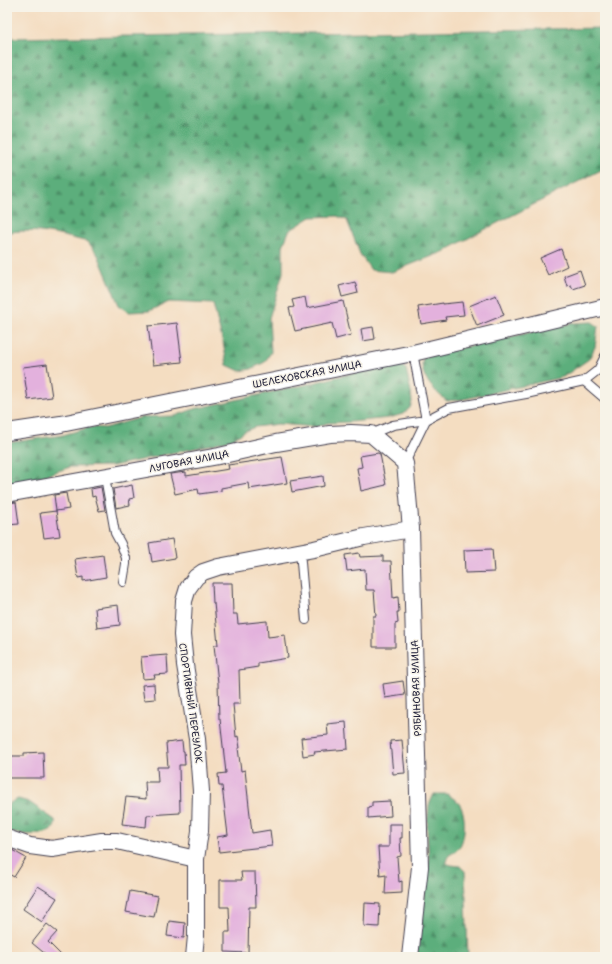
<svg xmlns="http://www.w3.org/2000/svg" width="612" height="964" viewBox="0 0 612 964" font-family="'Shantell Sans',sans-serif">
	<style>
		.forest { fill: url(#forest-firs); stroke: #3f685b }
		.building { fill: #e3b1dd }
		.lines { fill: none; stroke-linecap: round; stroke-linejoin: round }
		.lane-casing { stroke: #423e4f; stroke-width: 10 }
		.street-casing { stroke: #423e4f; stroke-width: 18 }
		.lane { stroke: #fff; stroke-width: 8 }
		.street { stroke: #fff; stroke-width: 16 }
		.labels { text-anchor: middle; dominant-baseline: central; stroke-width: 3; stroke-linejoin: round; paint-order: stroke }
		.street-label { font-size: 10px; fill: #22223b; stroke: #f7f3e8 }
	</style>
	<defs>
		<pattern id="forest-firs" width="22" height="20" patternUnits="userSpaceOnUse"><rect width="22" height="20" fill="#5cae7b"/><path d="M5 1l3.5 6h-7zM16 11l3.5 6h-7z" fill="#4c8d66"/></pattern>
	</defs>
	<rect width="100%" height="100%" fill="#f7f3e8"/>
	<filter id="ink" filterUnits="userSpaceOnUse"><feTurbulence type="fractalNoise" baseFrequency=".025" numOctaves="2"/><feDisplacementMap in="SourceGraphic" scale="8" xChannelSelector="R" yChannelSelector="G"/><feConvolveMatrix kernelMatrix="1 2 1 2 8 2 1 2 1" color-interpolation-filters="sRGB"/></filter>
	<filter id="wash" filterUnits="userSpaceOnUse"><feTurbulence type="fractalNoise" baseFrequency=".012" numOctaves="4" result="noise"/><feDisplacementMap in="SourceGraphic" scale="16" xChannelSelector="R" yChannelSelector="G"/><feGaussianBlur stdDeviation="0.9" result="paint"/><feColorMatrix in="noise" values="0 0 0 0 0 0 0 0 0 0 0 0 0 0 0 0 0 1.4 0 .05"/><feComposite in="paint" operator="in"/></filter>
	<g filter="url(#wash)">
		<rect width="100%" height="100%" fill="#f4ddc1"/>
		<!-- forest -->
		<g class="forest">
			<path d="M605 28V168L476 234 443 252 392 272 371 270 360 254 347 220 337 216 311 217 289 231 283 246V273L269 318 271 352 265 362 251 369 240 371 227 365 224 347 213 304 168 302 149 311 129 312 119 305 98 255 88 242C65 236 30 227 7 233V38Z"/>
			<path d="M592 322 598 326 595 347 589 359 563 377 464 399 447 401C434 391 418 375 423 358L428 355 573 323Z"/>
			<path d="M389 364H400L406 369 411 392 412 402 410 408 403 414 389 418 350 422 327 423 317 427 278 424 255 427 245 431 233 439 200 447 113 466 70 467 32 480 7 483V443L63 435 91 427 105 428 143 417 175 416 194 409 305 385Z"/>
			<path d="M434 794H447C452 797 459 802 461 807 466 816 466 842 457 850 452 855 447 853 446 863L451 865 460 866 465 871 468 957H418L417 951 429 863 427 828 429 805Z"/>
			<path d="M18 799 29 802 55 820C59 840 18 834 7 832V807L10 803Z"/>
		</g>
		<g id="blocks">
			<!-- building -->
			<g class="building">
				<path d="M561 249 567 266 548 275 540 258Z"/>
				<path d="M580 270 585 285 573 289 571 285 567 286 564 276Z"/>
				<path d="M355 282 358 293 342 297 339 286Z"/>
				<path d="M496 295 504 315 477 326 469 306Z"/>
				<path d="M305 297 307 308 343 301 351 335 336 339 332 323 295 331 289 308 294 307 292 300Z"/>
				<path d="M462 302 464 315 445 317 446 320 421 324 418 307 443 303V304Z"/>
				<path d="M177 323 182 362 153 365 148 326Z"/>
				<path d="M373 327 375 339 363 341 361 329Z"/>
				<path d="M47 364 52 397 28 400 23 367Z"/>
				<path d="M378 453 380 454 386 485 361 491 357 468 362 467 360 456Z"/>
				<path d="M282 457 287 483 249 489 248 483 221 488V491L199 494 198 489 175 494 170 474 186 472V476L229 469 228 465Z"/>
				<path d="M323 476 324 486 292 492 290 481Z"/>
				<path d="M132 485 134 498 129 499 130 505 116 508 113 489Z"/>
				<path d="M101 487 105 510 99 511 95 496 92 497 91 489Z"/>
				<path d="M66 493 69 509 56 511 54 495Z"/>
				<path d="M16 502 19 524 7 525V503Z"/>
				<path d="M56 511 60 536 44 538 40 513Z"/>
				<path d="M172 539 175 558 152 562 149 543Z"/>
				<path d="M492 549 494 572 465 573 464 550Z"/>
				<path d="M359 553 360 557 383 556V561H391L393 598 398 597 399 612H397L398 623 395 624V647H373V616H376L374 590H366L365 569 347 571 345 555Z"/>
				<path d="M103 555 106 577 83 581V577L78 578 75 559Z"/>
				<path d="M212 583H232L233 614H237L238 624 267 621 268 637 285 635 288 658 258 663V667L239 670 240 704H233L236 737 238 736 240 748H238L241 771 245 770 252 833 270 830 272 846 219 852 217 837 228 835 222 786H219L218 774 226 773 220 719H219L218 683 214 645H218L214 603H213Z"/>
				<path d="M118 605 120 625 97 628 95 608Z"/>
				<path d="M167 655 168 674 154 675 155 678 143 679 141 657Z"/>
				<path d="M403 681 405 695 385 698 383 684Z"/>
				<path d="M154 684 155 699 144 700 142 685Z"/>
				<path d="M346 722 348 749 314 752 315 754 303 756 301 738 328 735 327 724Z"/>
				<path d="M402 740 405 773 393 774 390 741Z"/>
				<path d="M182 741 183 751H184L185 765H179L180 813 147 815 146 827 122 824 126 797 146 799 145 782H158L157 767H168L166 743Z"/>
				<path d="M43 752 44 778H7V756H24V753Z"/>
				<path d="M390 801 391 816 368 818V807L372 806V802Z"/>
				<path d="M389 824H402V838H400L401 856 397 857 399 882 402 881V893L385 894 386 875 380 876 378 847H389Z"/>
				<path d="M12 850 26 858 14 877 7 873V857Z"/>
				<path d="M241 872H255L256 907H249L248 953 225 952V932H230L229 907H220V880H242Z"/>
				<path d="M38 886 57 898 42 922 23 909Z"/>
				<path d="M130 891 158 896 154 917 126 912Z"/>
				<path d="M365 903 380 904 379 927 364 926Z"/>
				<path d="M169 921 185 923 184 938 167 936Z"/>
				<path d="M47 924 57 932 48 942 63 957H49L32 943Z"/>
			</g>
		</g>
	</g>
	<g filter="url(#ink)">
		<use href="#blocks" fill-opacity="0" stroke="#423e4f" stroke-width="1"/>
		<g class="lines">
			<!-- lane casing -->
			<g class="lane-casing">
				<g id="lane">
					<path d="M584 381 605 399"/>
					<path d="M371 434 393 425 426 420 449 408 526 394 584 381 598 370 605 356"/>
					<path d="M405 463 426 420 413 353"/>
					<path d="M105 477 115 533 121 544 126 558V564L123 582"/>
					<path d="M300 551 306 620"/>
				</g>
			</g>
			<!-- street casing -->
			<g class="street-casing">
				<g id="street">
					<path d="M7 432 61 424 413 353 605 307"/>
					<path d="M7 494 219 456 276 443 330 434 351 433 371 434 405 463 411 529 420 867 410 957"/>
					<path d="M7 838 30 846 52 849 102 841H117L196 859"/>
					<path d="M194 957 196 936V859L200 831 201 791 197 739 185 665 182 635 184 601 188 588 196 577 203 572 218 567 314 549 364 537 411 529"/>
				</g>
			</g>
			<!-- lane -->
			<use href="#lane" class="lane"/>
			<!-- street -->
			<use href="#street" class="street"/>
		</g>
	</g>
	<g class="labels">
		<!-- street labels -->
		<g class="street-label">
			<text transform="translate(307 374) rotate(-11)">ШЕЛЕХОВСКАЯ УЛИЦА</text>
			<text transform="translate(189 461) rotate(-11)">ЛУГОВАЯ УЛИЦА</text>
			<text transform="translate(416 688) rotate(-92)">РЯБИНОВАЯ УЛИЦА</text>
			<text transform="translate(191 703) rotate(82)">СПОРТИВНЫЙ ПЕРЕУЛОК</text>
		</g>
	</g>
	<!-- margin -->
	<rect width="612" height="964" fill="none" stroke="#f7f3e8" stroke-width="24"/>
</svg>
